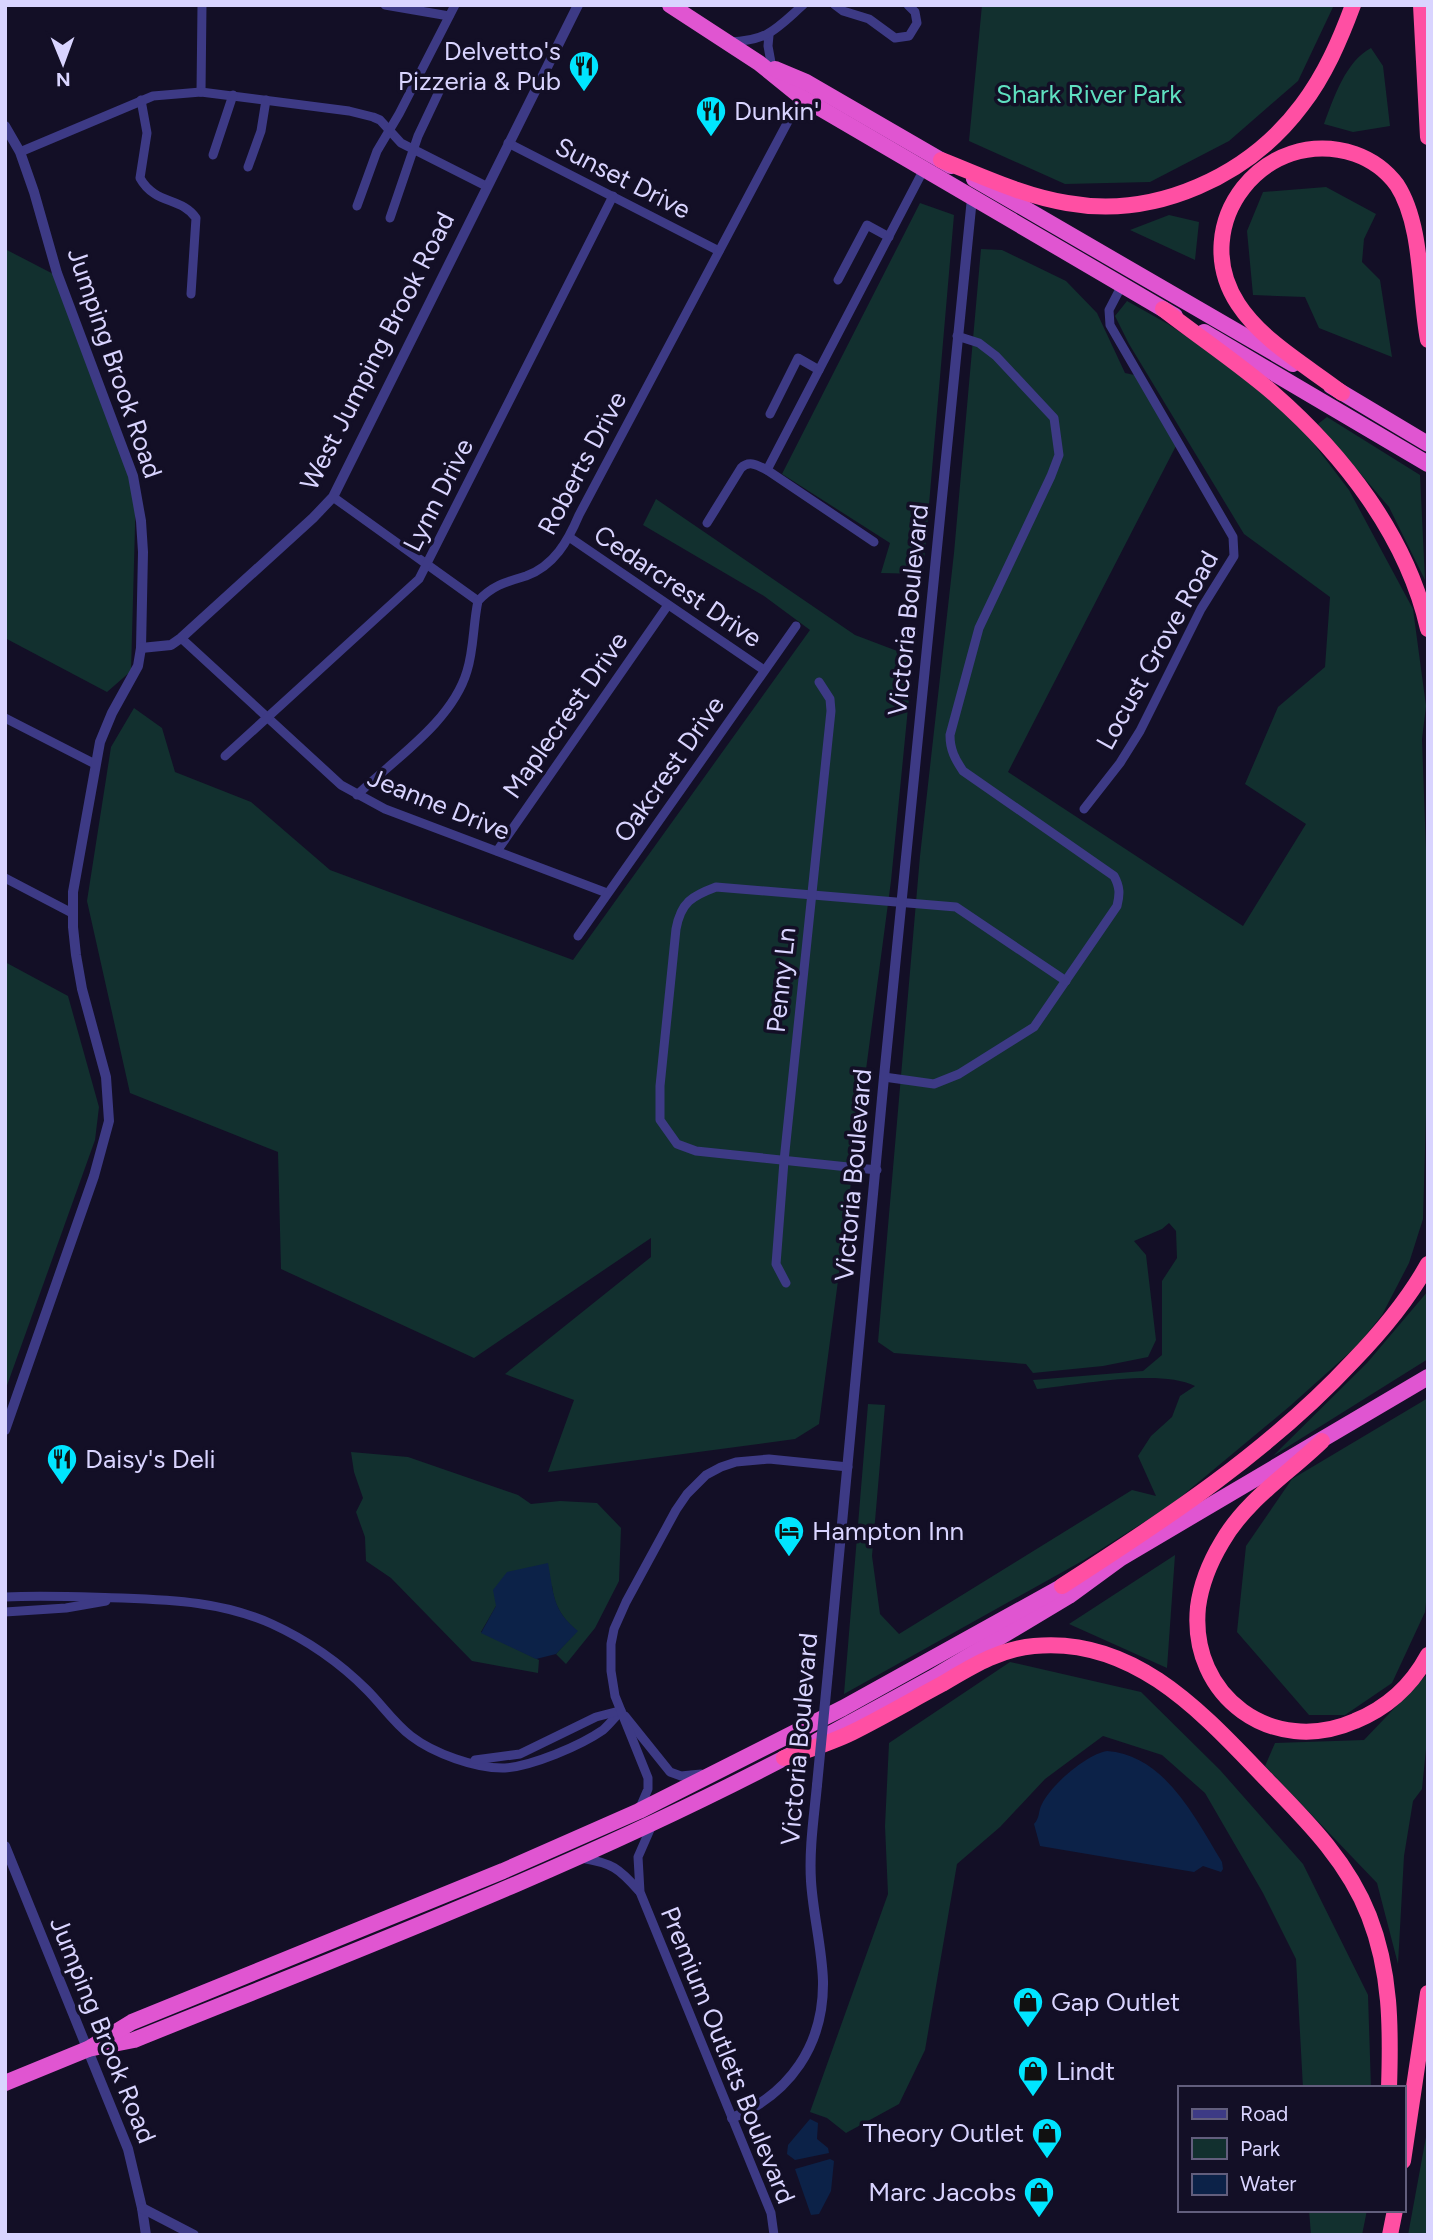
<svg xmlns="http://www.w3.org/2000/svg" width="1433" height="2240" viewBox="0 0 1433 2240" font-family="Figtree,sans-serif">
	<style>
		.green { fill: #12302f }
		.water { fill: #0c2248 }
		.lines { fill: none; stroke-linecap: round; stroke-linejoin: round }
		.minor { stroke: #3d3a85; stroke-width: 9 }
		.tertiary { stroke: #3d3a85; stroke-width: 10 }
		.trunk { stroke: #e055d1; stroke-width: 16 }
		.motorway { stroke: #ff4fa3; stroke-width: 16 }
		.tertiary-bridge { stroke: #3d3a85; stroke-width: 10 }
		.labels { text-anchor: middle; dominant-baseline: central; stroke-width: 7; stroke-linejoin: round; paint-order: stroke }
		.poi-label { font-size: 26px; fill: #d9d4ff; stroke: #130f26; text-anchor: start }
		.park-label { font-size: 26px; fill: #5fe0c0; stroke: #130f26 }
		.street-label { font-size: 26px; fill: #d9d4ff; stroke: #130f26 }
	</style>
	<rect width="100%" height="100%" fill="#130f26"/>
	<!-- green -->
	<g class="green">
		<path d="M982 5H1334L1298 81 1229 141 1150 182 1065 184 969 141Z"/>
		<path d="M1371 48 1383 66 1390 126 1353 132 1324 124C1334 97 1346 61 1371 48Z"/>
		<path d="M1326 187 1376 214 1364 239 1362 262 1380 280 1392 357 1319 328 1305 297 1253 295 1247 231 1263 192Z"/>
		<path d="M920 203 954 215 923 574 881 573 890 543 782 474Z"/>
		<path d="M1169 215 1199 222 1195 260 1130 230Z"/>
		<path d="M5 249 61 278 136 490 131 671 107 692 5 638Z"/>
		<path d="M981 249 1002 250 1066 281 1097 313 1125 373 1139 376 1178 442 1008 772 1243 926 1306 824 1245 784 1278 707 1325 667 1330 597 1244 534 1129 344 1115 316 1127 301 1168 324 1239 372 1301 427 1349 490 1413 609 1426 706 1422 739 1428 906V1045L1423 1219 1409 1263 1382 1315 1357 1346 1290 1406 1171 1505 1084 1560 844 1694 868 1404 885 1405 872 1556 880 1614 899 1634 1132 1490 1156 1496 1138 1456 1151 1436 1172 1417 1180 1396 1195 1386C1160 1368 1078 1385 1037 1389L1033 1380 1143 1371 1162 1355V1281L1177 1258 1176 1231 1169 1223 1162 1229 1134 1241 1146 1255 1156 1340 1148 1357 1103 1366 1033 1373 1026 1364 894 1353 878 1342 920 856 954 553Z"/>
		<path d="M1327 417 1420 475 1425 580 1389 507 1318 424Z"/>
		<path d="M656 499 855 635 913 657 891 881 819 1424 795 1439 548 1472 574 1400 505 1374 651 1257V1238L474 1358 281 1269 278 1152 130 1093 87 901 111 747 134 708 162 728 175 772 251 802 330 870 573 960 810 630 764 596 643 525Z"/>
		<path d="M5 962 68 996 99 1107 95 1140 5 1391Z"/>
		<path d="M1428 1291V1359L1273 1456 1367 1363Z"/>
		<path d="M1428 1398V1583L1425 1612 1392 1683 1345 1715H1309L1237 1632 1246 1546 1292 1479Z"/>
		<path d="M351 1452 408 1457 518 1495 531 1504 560 1501 597 1503 621 1528 619 1581 595 1628 566 1664 556 1654 577 1631C562 1618 554 1605 552 1586L496 1606 481 1632 539 1660 538 1673 472 1661 391 1578 366 1561 365 1537 356 1512 363 1498 354 1472Z"/>
		<path d="M1175 1555 1167 1668 1069 1624Z"/>
		<path d="M1010 1662 1141 1692 1220 1770 1303 1864 1368 1995 1371 2088H1303L1296 1959 1263 1893 1205 1793 1162 1755 1103 1736 1045 1779 1000 1827 957 1864 925 2050 899 2104 846 2133 827 2118 810 2112 888 1894 885 1826 889 1743Z"/>
		<path d="M1428 1673V1729L1422 1789 1413 1801 1404 1856 1398 1964 1377 1883 1265 1766 1275 1743 1364 1740Z"/>
		<path d="M1428 2126V2235H1408Z"/>
		<path d="M1309 2210H1367L1362 2235H1311Z"/>
	</g>
	<!-- water -->
	<g class="water">
		<path d="M548 1563C554 1594 552 1610 578 1631L556 1654 536 1659 481 1633 496 1606 493 1590 507 1572Z"/>
		<path d="M1107 1751C1165 1755 1195 1818 1222 1862L1223 1869 1221 1872 1203 1866 1194 1872 1040 1846 1034 1824C1040 1818 1038 1811 1042 1804 1051 1785 1087 1754 1107 1751Z"/>
		<path d="M810 2119 818 2123 817 2139 828 2148 829 2153 795 2160 787 2154 788 2145Z"/>
		<path d="M830 2159 834 2161 831 2191 819 2214 811 2215 795 2169Z"/>
	</g>
	<g class="lines">
		<!-- minor -->
		<g class="minor">
			<path d="M385 5 449 16"/>
			<path d="M835 5 843 11 869 19 895 38 909 36 917 23 915 12 908 5"/>
			<path d="M769 35 768 46 772 68"/>
			<path d="M729 42C768 41 776 29 803 5"/>
			<path d="M201 92 202 5"/>
			<path d="M141 100 147 133 140 178C155 205 182 197 196 218L191 294"/>
			<path d="M508 143 719 251"/>
			<path d="M20 152 153 96 201 92 349 111 373 117 380 120 401 143 486 186"/>
			<path d="M213 155 233 95"/>
			<path d="M248 167 261 131 266 100"/>
			<path d="M357 206 377 151 399 114 455 5"/>
			<path d="M390 218 418 136 445 79"/>
			<path d="M838 280 867 225 889 237"/>
			<path d="M770 414 798 358 819 370 924 169"/>
			<path d="M767 470 819 370"/>
			<path d="M333 497 478 601"/>
			<path d="M707 523 741 468C749 460 757 465 767 470L874 542"/>
			<path d="M569 537 764 670"/>
			<path d="M181 638 341 785 385 809 607 893"/>
			<path d="M5 718 95 764"/>
			<path d="M225 756 419 579 613 196"/>
			<path d="M357 795C394 759 452 722 467 671 474 649 473 624 478 601 493 585 506 582 526 576 554 566 568 541 579 515L801 97"/>
			<path d="M1084 809 1120 763 1140 731 1201 609 1234 556 1233 537 1110 325 1109 310 1122 285"/>
			<path d="M497 851 668 605"/>
			<path d="M5 878 72 913"/>
			<path d="M578 936 796 626"/>
			<path d="M884 1077 934 1084 959 1074 1034 1027 1117 906C1120 894 1120 887 1114 876L963 771C955 759 950 750 950 735L979 628 1051 476 1059 455 1054 418 996 356 979 343 957 336"/>
			<path d="M877 1170 696 1151 677 1144 660 1120V1086L676 929C681 902 692 896 716 887L956 907 1066 981"/>
			<path d="M786 1283 776 1264 784 1161 831 711 830 699 819 682"/>
			<path d="M5 1597C45 1595 82 1597 122 1598 174 1600 223 1602 272 1624 307 1640 340 1663 367 1690 382 1705 394 1723 411 1736 433 1753 476 1769 505 1768 532 1766 580 1746 603 1730 609 1725 615 1717 621 1711"/>
			<path d="M5 1612 66 1608 106 1601"/>
			<path d="M625 1716 670 1772 681 1776 701 1774"/>
			<path d="M475 1760 520 1754 596 1717 619 1711"/>
			<path d="M639 1810 648 1789V1778L615 1696 611 1671V1644L614 1629 626 1602 676 1510 687 1494 706 1475 721 1467 736 1462 769 1459 848 1467"/>
			<path d="M652 1825 638 1857 640 1892 771 2213 774 2235"/>
			<path d="M581 1858C612 1863 619 1868 639 1891"/>
		</g>
		<!-- tertiary -->
		<g class="tertiary">
			<path d="M5 126 20 152 34 192 57 273 133 476 141 521 143 552 141 648 138 666 112 713 100 742 73 892V927L76 955 82 989 106 1077 109 1121 94 1176 5 1430"/>
			<path d="M141 648 171 645 181 638 313 518 333 497 578 5"/>
			<path d="M828 1672 884 1077 972 198"/>
			<path d="M5 1846 128 2149 142 2208 146 2235"/>
			<path d="M732 2118C790 2094 824 2045 823 1981 822 1948 813 1914 811 1881 809 1849 814 1817 817 1785"/>
			<path d="M142 2208 194 2235"/>
		</g>
		<!-- trunk -->
		<g class="trunk">
			<path d="M670 5 759 63 801 97 1175 316"/>
			<path d="M775 69 806 82 951 166"/>
			<path d="M974 179 1293 364"/>
			<path d="M1204 332 1428 464"/>
			<path d="M1331 386 1428 444"/>
			<path d="M817 1741 932 1678 1069 1596 1121 1558 1428 1377"/>
			<path d="M88 2049 134 2040C357 1950 581 1865 794 1753"/>
			<path d="M5 2083 88 2049 132 2022 503 1871 639 1811 843 1708 1072 1581"/>
		</g>
		<!-- motorway -->
		<g class="motorway">
			<path d="M1421 5 1428 137"/>
			<path d="M941 160C982 176 1023 196 1067 203 1156 219 1249 176 1302 105 1325 75 1340 40 1353 5"/>
			<path d="M1163 309C1199 337 1238 363 1273 393 1343 454 1407 536 1428 629"/>
			<path d="M1342 393C1307 366 1262 341 1238 304 1186 224 1265 124 1355 154 1372 160 1386 170 1397 185 1423 225 1419 293 1428 340"/>
			<path d="M1322 1441C1288 1474 1246 1500 1222 1542 1210 1562 1201 1584 1198 1607 1189 1697 1273 1757 1355 1721 1387 1708 1412 1685 1428 1655"/>
			<path d="M1062 1586C1166 1519 1268 1452 1353 1361 1382 1331 1408 1300 1428 1264"/>
			<path d="M784 1758C807 1750 831 1743 853 1732 883 1717 912 1700 942 1684 971 1667 999 1649 1034 1646 1136 1636 1205 1716 1268 1781 1308 1822 1348 1862 1369 1916 1391 1972 1391 2028 1389 2088"/>
			<path d="M1403 2161 1428 1993"/>
			<path d="M1390 2235 1395 2210"/>
		</g>
		<!-- tertiary-bridge -->
		<path class="tertiary-bridge" d="M817 1785 828 1672"/>
	</g>
	<!-- icons -->
	<defs>
		<g id="restaurant-pin" transform="scale(1.575)"><path d="M0 17L-7.5 6A9.5 9.5 0 1 1 7.5 6Z" fill="#00e5ff" stroke="#130f26"/><path d="M-5-6h1v4h1v-4h1v4h1v-4h1v5L-1.5 .5V6h-2V.5L-5-1ZM5-6V6H3V1.5H1.5Q1.5-4 5-6Z" fill="#111"/></g>
		<g id="hotel-pin" transform="scale(1.575)"><path d="M0 17L-7.5 6A9.5 9.5 0 1 1 7.5 6Z" fill="#00e5ff" stroke="#130f26"/><path d="M-6-4.5h1.5V1H6V5H4.5V3h-9V5H-6ZM-4 0a1.8 1.8 0 1 1 3.6 0ZM.5 0V-2.5h3Q6-2.5 6 0Z" fill="#111"/></g>
		<g id="shop-pin" transform="scale(1.575)"><path d="M0 17L-7.5 6A9.5 9.5 0 1 1 7.5 6Z" fill="#00e5ff" stroke="#130f26"/><path d="M-5-2.5h2.3a2.7 3.5 0 0 1 5.4 0H5L5.5 6h-11ZM-1.5-2.5h3a1.5 2.3 0 0 0-3 0Z" fill="#111"/></g>
	</defs>
	<g fill-rule="evenodd">
		<use href="#restaurant-pin" x="584" y="66"/>
		<use href="#restaurant-pin" x="711" y="111"/>
		<use href="#restaurant-pin" x="62" y="1459"/>
		<use href="#hotel-pin" x="789" y="1531"/>
		<use href="#shop-pin" x="1028" y="2002"/>
		<use href="#shop-pin" x="1033" y="2071"/>
		<use href="#shop-pin" x="1047" y="2133"/>
		<use href="#shop-pin" x="1039" y="2192"/>
	</g>
	<g class="labels">
		<!-- poi labels -->
		<g class="poi-label">
			<text x="561" y="51" text-anchor="end">Delvetto's<tspan x="561" dy="30">Pizzeria &amp; Pub</tspan></text>
			<text x="734" y="111">Dunkin'</text>
			<text x="85" y="1459">Daisy's Deli</text>
			<text x="812" y="1531">Hampton Inn</text>
			<text x="1051" y="2002">Gap Outlet</text>
			<text x="1056" y="2071">Lindt</text>
			<text x="1024" y="2133" text-anchor="end">Theory Outlet</text>
			<text x="1016" y="2192" text-anchor="end">Marc Jacobs</text>
		</g>
		<!-- park labels -->
		<g class="park-label">
			<text x="1089" y="94">Shark River Park</text>
		</g>
		<!-- street labels -->
		<g class="street-label">
			<text transform="translate(623 178) rotate(27)">Sunset Drive</text>
			<text transform="translate(377 351) rotate(-63)">West Jumping Brook Road</text>
			<text transform="translate(115 363) rotate(71)">Jumping Brook Road</text>
			<text transform="translate(582 463) rotate(-62)">Roberts Drive</text>
			<text transform="translate(438 495) rotate(-63)">Lynn Drive</text>
			<text transform="translate(678 586) rotate(34)">Cedarcrest Drive</text>
			<text transform="translate(908 610) rotate(-84)">Victoria Boulevard</text>
			<text transform="translate(1157 650) rotate(-61)">Locust Grove Road</text>
			<text transform="translate(565 715) rotate(-55)">Maplecrest Drive</text>
			<text transform="translate(669 769) rotate(-55)">Oakcrest Drive</text>
			<text transform="translate(439 804) rotate(22)">Jeanne Drive</text>
			<text transform="translate(781 980) rotate(-84)">Penny Ln</text>
			<text transform="translate(853 1175) rotate(-85)">Victoria Boulevard</text>
			<text transform="translate(799 1739) rotate(-85)">Victoria Boulevard</text>
			<text transform="translate(103 2030) rotate(68)">Jumping Brook Road</text>
			<text transform="translate(728 2055) rotate(68)">Premium Outlets Boulevard</text>
		</g>
	</g>
	<!-- border -->
	<rect width="1433" height="2240" fill="none" stroke="#d9d4ff" stroke-width="14"/>
	<!-- legend -->
	<rect x="1178" y="2086" width="228" height="126" fill="#130f26" stroke="#625e7d" stroke-width="2"/>
	<rect x="1192" y="2109" width="35" height="10" fill="#3d3a85" stroke="#625e7d" stroke-width="2"/>
	<text x="1240" y="2121" font-size="21" fill="#d9d4ff">Road</text>
	<rect x="1192" y="2138" width="35" height="21" fill="#12302f" stroke="#625e7d" stroke-width="2"/>
	<text x="1240" y="2156" font-size="21" fill="#d9d4ff">Park</text>
	<rect x="1192" y="2174" width="35" height="21" fill="#0c2248" stroke="#625e7d" stroke-width="2"/>
	<text x="1240" y="2191" font-size="21" fill="#d9d4ff">Water</text>
	<!-- north arrow -->
	<g transform="translate(63 63) rotate(179)" stroke="#130f26" stroke-width="5" paint-order="stroke">
	<path d="M0-5L12 26L0 18L-12 26Z" fill="#d9d4ff"/>
	<text y="-10" font-size="19" font-weight="bold" text-anchor="middle" fill="#d9d4ff">N</text>
	</g>
</svg>
